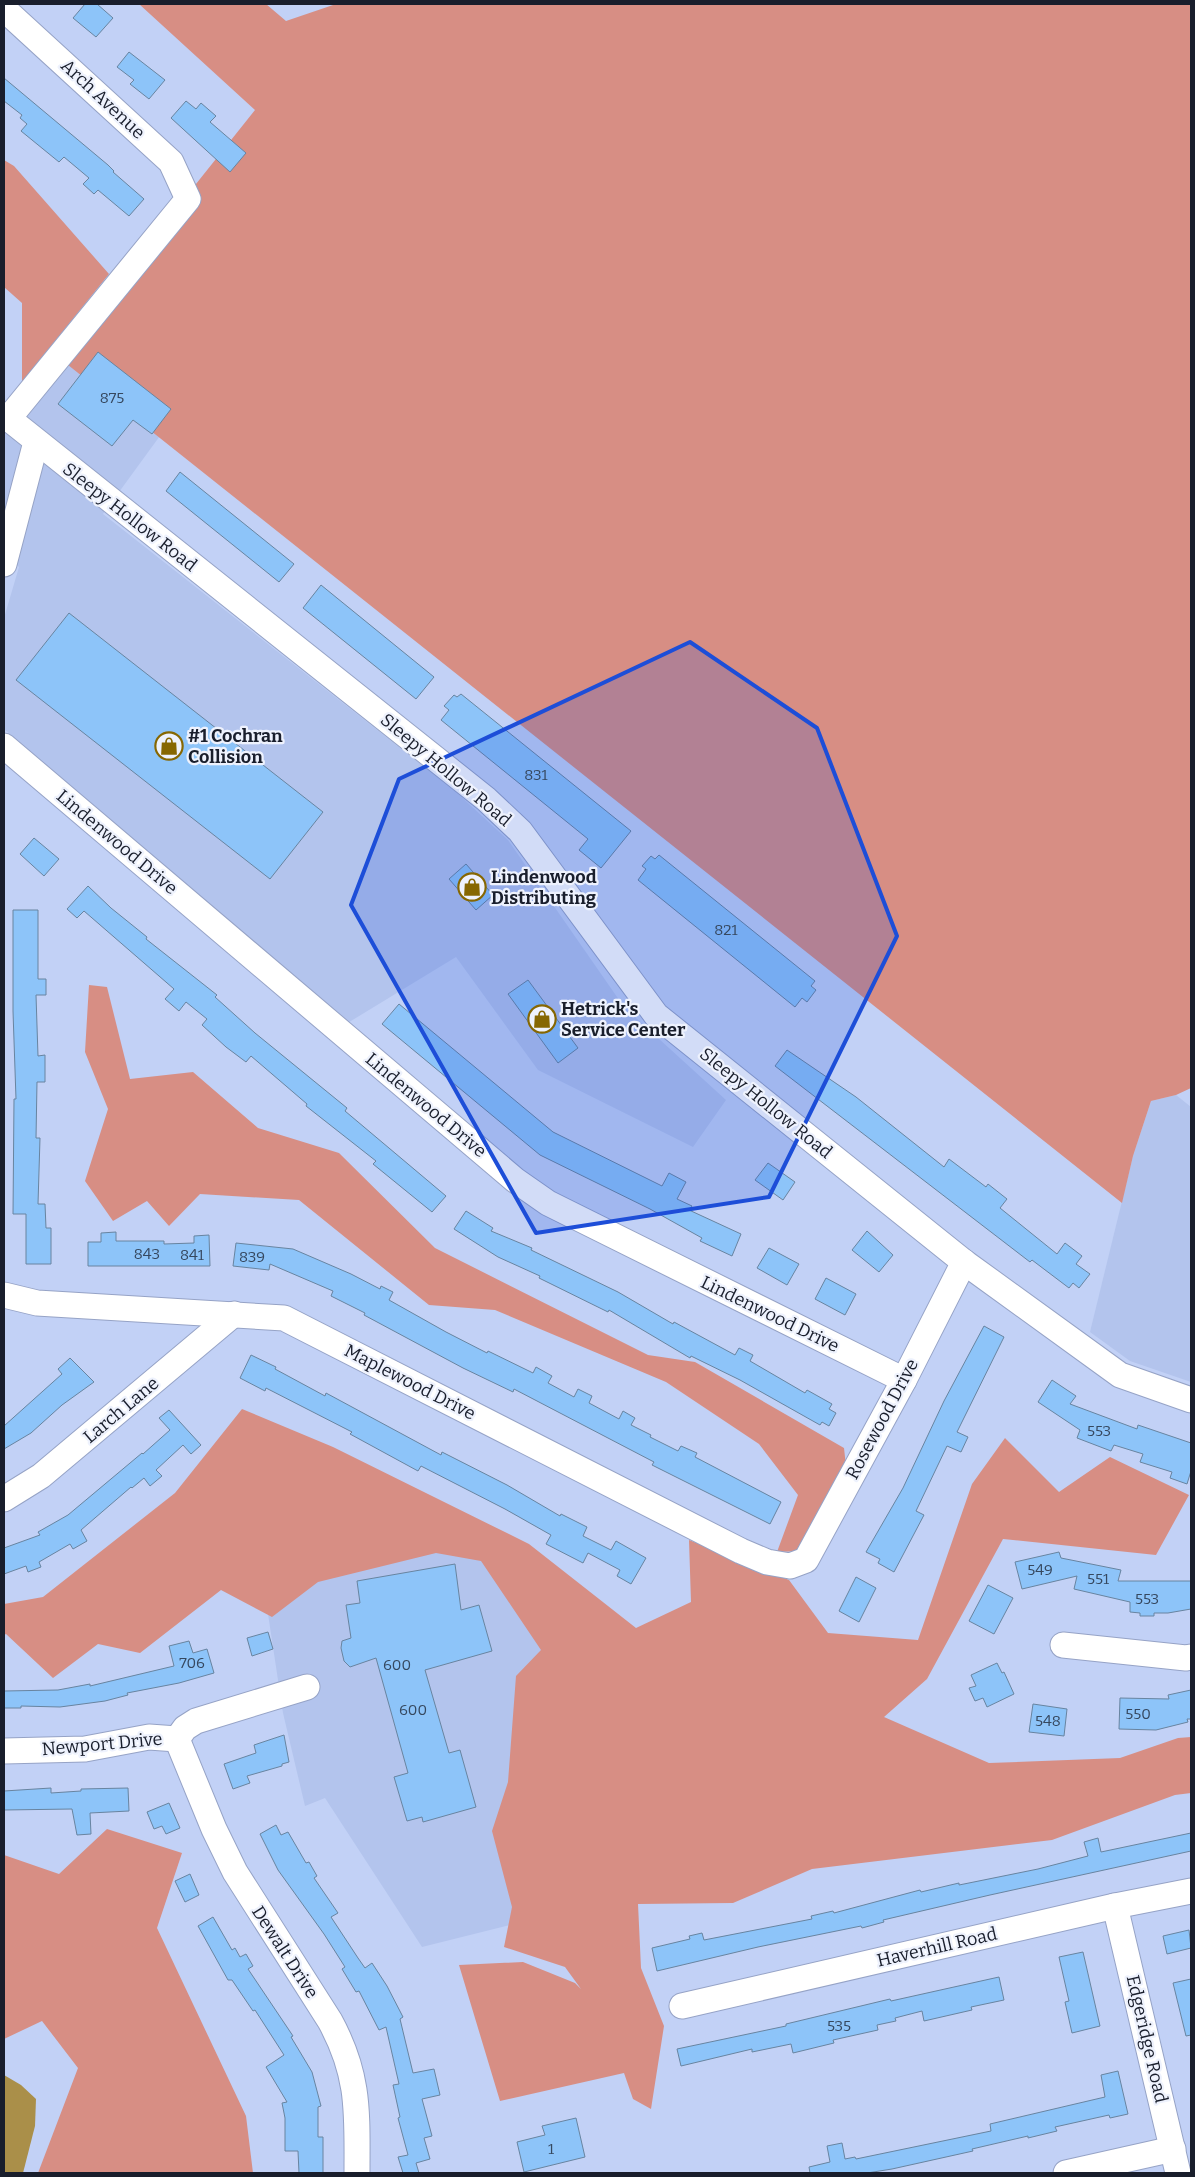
<svg xmlns="http://www.w3.org/2000/svg" width="1195" height="2177" viewBox="0 0 1195 2177" font-family="Bitter,serif">
	<style>
		.built { fill: #b3c4ed }
		.green { fill: #d78e84 }
		.water { fill: #aa8f49 }
		.building { fill: #8dc4f9; stroke: #6884a0 }
		.lines { fill: none; stroke-linecap: round; stroke-linejoin: round }
		.minor-casing { stroke: #96a3c6; stroke-width: 27 }
		.minor { stroke: #fff; stroke-width: 25 }
		.marked { fill: #1d4ed8; fill-opacity: 0.2; stroke: #1d4ed8; stroke-width: 4; stroke-linejoin: round }
		.labels { text-anchor: middle; dominant-baseline: central; stroke-width: 4.5; stroke-linejoin: round; paint-order: stroke }
		.number-label { font-size: 15px; fill: #36485f }
		.street-label { font-size: 18px; fill: #191e2c; stroke: #eef2fd }
		.poi-label { font-size: 18px; font-weight: bold; fill: #191e2c; stroke: #eef2fd; text-anchor: start }
	</style>
	<rect width="100%" height="100%" fill="#c2d1f6"/>
	<!-- built -->
	<g class="built">
		<path d="M89 333 181 407 103 514 456 792 508 840 624 1007 726 1100 693 1147 538 1070 456 957 346 1024 4 729V618L19 567 4 553V426Z"/>
		<path d="M1176 1095 1191 1107V1382L1130 1361 1090 1332 1133 1156 1151 1101Z"/>
		<path d="M425 1544 555 1571 626 1896 422 1947 325 1798 305 1806 283 1713 263 1581Z"/>
	</g>
	<!-- green -->
	<g class="green">
		<path d="M139 4H266L286 21 336 4H1191V1088L1176 1095 1151 1101 1133 1156 1122 1203 58 357 255 110Z"/>
		<path d="M4 160 14 166 109 274 22 382V303L4 287Z"/>
		<path d="M89 985 107 987 130 1079 193 1072 258 1128 339 1153 435 1248 648 1355 695 1362 844 1448 846 1466 801 1551 777 1552 798 1495 759 1444 666 1382 495 1310 429 1305 299 1200 200 1194 169 1226 147 1201 113 1221 85 1181 108 1109 85 1052Z"/>
		<path d="M242 1409 333 1447 529 1544 636 1628 691 1602 689 1540 789 1580 828 1633 918 1640 972 1484 1005 1438 1059 1492 1110 1457 1189 1495 1156 1555 1003 1539 927 1679 884 1717 989 1763 1120 1758 1178 1738 1191 1737V1793L1175 1795 1052 1840 812 1869 733 1903 638 1904 641 1968 664 2026 651 2109 633 2099 624 2073 500 2101 459 1965 523 1962 575 1983 581 1989 565 1967 504 1947 512 1907 492 1831 508 1782 516 1676 541 1650 481 1561 436 1553 318 1582 272 1617 221 1590 140 1653 98 1644 53 1678 6 1634 4 1635V1604L43 1597 175 1493Z"/>
		<path d="M107 1829 182 1853 157 1928 246 2116 253 2173H38L78 2068 42 2021 4 2039V1855L59 1874Z"/>
	</g>
	<!-- water -->
	<path class="water" d="M4 2075 21 2085 36 2099 35 2126 23 2173H4Z"/>
	<!-- building -->
	<g class="building">
		<path d="M85 4H97L113 18 96 37 73 18Z"/>
		<path d="M129 52 165 80 149 99 130 84 134 80 117 67Z"/>
		<path d="M4 78 108 165 114 171 113 172 144 199 129 216 98 190 94 194 83 184 89 178 64 157 59 162 21 131 27 124 20 118 22 115 4 101Z"/>
		<path d="M186 101 196 109 201 103 216 116 210 122 246 153 230 172 171 118Z"/>
		<path d="M98 352 171 409 152 434 133 420 112 446 58 404Z"/>
		<path d="M180 472 294 564 279 582 166 491Z"/>
		<path d="M321 585 434 677 416 699 303 608Z"/>
		<path d="M69 613 323 812 270 879 16 680Z"/>
		<path d="M461 694 631 831 601 868 579 850 588 839 441 720 449 710 444 706 454 695 457 697Z"/>
		<path d="M34 838 59 859 44 876 20 854Z"/>
		<path d="M659 855 815 981 811 986 816 990 807 1002 802 998 795 1007 638 880 646 869 642 866 651 856 655 859Z"/>
		<path d="M466 864 493 895 476 910 449 879Z"/>
		<path d="M88 886 111 908 147 937 146 939 217 995 215 997 255 1033 347 1108 345 1111 446 1196 432 1212 373 1164 376 1161 306 1106 307 1104 251 1056 246 1062 226 1047 202 1025 207 1019 186 1002 179 1011 165 999 174 989 84 911 77 918 67 909Z"/>
		<path d="M13 910H38V979H46V995H36L38 1056 45 1055V1082H37L36 1138H40L38 1204H45L46 1228H51V1264H26V1214H13L14 1099H16L13 1011Z"/>
		<path d="M528 980 578 1048 558 1063 508 994Z"/>
		<path d="M399 1004 553 1132 662 1186 669 1173 686 1182 677 1199 692 1206 689 1210 741 1234 732 1256 700 1241 702 1238 650 1209 540 1155 382 1024Z"/>
		<path d="M787 1050 856 1097 944 1167 949 1159 986 1187 988 1184 1007 1199 1000 1208 1057 1254 1065 1243 1082 1256 1076 1264 1090 1274 1079 1288 1073 1283 1069 1288 1032 1260 1030 1262 775 1066Z"/>
		<path d="M768 1163 795 1182 783 1200 755 1180Z"/>
		<path d="M466 1211 493 1228 491 1231 532 1248 531 1250 618 1292 673 1324 674 1322 735 1355 739 1348 753 1355 750 1361 805 1393 807 1390 832 1404 829 1409 836 1413 829 1426 822 1422 820 1425 740 1380 691 1356 690 1358 609 1310 608 1312 539 1278 540 1276 498 1257 454 1229Z"/>
		<path d="M867 1231 893 1255 879 1272 852 1250Z"/>
		<path d="M116 1232V1241H164V1244L194 1243V1236L209 1235 210 1266H88V1242H101V1233Z"/>
		<path d="M236 1243 293 1249 351 1274 380 1289 381 1286 393 1292 389 1300 446 1332 487 1353 488 1351 533 1373 536 1367 552 1376 548 1383 574 1397 578 1389 592 1396 589 1403 619 1419 623 1411 635 1418 631 1425 651 1435 650 1437 678 1451 681 1446 697 1453 695 1457 781 1502 770 1524 652 1465 654 1462 514 1389 513 1392 463 1368 364 1315 365 1313 331 1296 333 1291 270 1264 269 1270 233 1266Z"/>
		<path d="M769 1248 799 1264 787 1285 757 1268Z"/>
		<path d="M826 1278 856 1294 845 1315 815 1299Z"/>
		<path d="M984 1326 1004 1337 957 1432 968 1437 961 1452 947 1446 916 1511 924 1515 894 1572 878 1563 880 1559 866 1552 903 1488 944 1401Z"/>
		<path d="M251 1355 276 1367 275 1369 325 1396 326 1393 441 1455 442 1452 507 1485 560 1516 561 1514 587 1527 583 1536 611 1550 616 1541 646 1558 631 1584 617 1576 620 1570 588 1553 583 1563 546 1544 551 1535 505 1509 421 1466 418 1471 350 1434 352 1432 266 1388 265 1391 240 1378Z"/>
		<path d="M70 1358 94 1382 62 1405 31 1433 4 1449V1426L62 1374 58 1369Z"/>
		<path d="M1052 1380 1076 1396 1070 1404 1137 1429 1138 1425 1191 1443V1471L1187 1484 1170 1478 1172 1472 1140 1462 1143 1454 1114 1445 1111 1451 1077 1438 1080 1430 1038 1402Z"/>
		<path d="M169 1410 201 1445 191 1454 183 1445 156 1470 162 1476 150 1486 144 1478 132 1488 131 1487 81 1530 87 1541 73 1549 70 1544 39 1562 41 1567 28 1572 26 1566 4 1574V1548L40 1535 38 1532 68 1515 142 1453 143 1454 170 1430 159 1418Z"/>
		<path d="M1059 1552 1061 1558 1121 1570 1118 1581H1191V1609L1168 1613H1154V1616H1140V1613L1130 1612V1602L1074 1589 1077 1576 1022 1589 1015 1562Z"/>
		<path d="M455 1564 461 1610 479 1605 492 1651 425 1670 449 1753 460 1750 476 1807 423 1822 422 1817 407 1821 394 1777 408 1773 376 1658 350 1667 344 1661 341 1648 342 1641 351 1638 346 1605 360 1603 357 1581Z"/>
		<path d="M856 1577 876 1588 859 1622 839 1611Z"/>
		<path d="M988 1585 1013 1598 994 1634 969 1621Z"/>
		<path d="M268 1632 273 1649 252 1656 247 1638Z"/>
		<path d="M189 1641 193 1653 207 1649 214 1673 179 1683 127 1693 128 1695 105 1701 60 1707 21 1706V1708H4V1691L58 1690 90 1684V1686L174 1666 169 1646Z"/>
		<path d="M997 1663 1002 1673 1004 1672 1014 1694 987 1707 983 1698 975 1701 969 1688 976 1686 971 1675Z"/>
		<path d="M1191 1690V1719H1187L1188 1722 1156 1730 1119 1729 1120 1698 1169 1699 1168 1695Z"/>
		<path d="M1033 1704 1067 1709 1064 1736 1029 1732Z"/>
		<path d="M284 1735 289 1762 282 1764V1766L247 1776 250 1783 233 1789 224 1764 256 1753 254 1745Z"/>
		<path d="M51 1788V1793L81 1791V1789L128 1788 129 1811 90 1813 91 1834 77 1835 72 1809 4 1810V1791Z"/>
		<path d="M169 1803 180 1828 166 1834 162 1826 154 1829 147 1812Z"/>
		<path d="M276 1825 281 1835 288 1832 306 1863 309 1862 317 1876 314 1878 338 1913 331 1917 358 1958 365 1968 372 1963 387 1986 403 2017 400 2019 413 2073 434 2069 440 2095 422 2099 432 2136 424 2138 430 2159 416 2163 419 2173H403L398 2157 408 2155 398 2118 400 2117 393 2085 399 2084 386 2027 379 2030 359 1991 356 1992 342 1969 345 1967 324 1934 278 1870 260 1834Z"/>
		<path d="M1191 1833V1851L990 1895 883 1920 884 1922 862 1928 861 1926 758 1947 657 1971 652 1948 690 1939 689 1936 702 1933 704 1940 812 1919 811 1916 833 1911 834 1913 920 1890 921 1892 959 1883V1885L1038 1869 1088 1856 1084 1842 1098 1838 1101 1852Z"/>
		<path d="M190 1874 199 1895 185 1902 175 1881Z"/>
		<path d="M213 1917 232 1950 235 1948 240 1957 246 1954 253 1966 248 1969 293 2036 291 2037 312 2072 321 2106 318 2107V2137H323V2173H299L298 2151H285V2118L282 2103 287 2102 266 2067 284 2055 255 2010 253 2011 232 1980H228L198 1926Z"/>
		<path d="M1189 1930 1191 1948 1167 1954 1163 1936Z"/>
		<path d="M1083 1952 1100 2026 1072 2033 1065 2002 1069 2001 1059 1957Z"/>
		<path d="M999 1977 1004 2000 971 2007 972 2010 924 2021 922 2011 895 2018 896 2021 877 2025 878 2030 833 2040 834 2043 793 2053 791 2044 752 2052V2049L681 2066 677 2049 786 2026V2024L890 1999 891 2001Z"/>
		<path d="M1191 1979V2035L1186 2036 1173 1983Z"/>
		<path d="M1118 2071 1128 2114 1110 2118 1109 2115 1055 2127 1057 2131 1028 2138V2136L972 2149 973 2151 892 2169 867 2173H810L809 2167 830 2162 827 2146 842 2143 845 2159 855 2157 856 2159 991 2131 990 2124 1105 2097 1101 2075Z"/>
		<path d="M576 2118 585 2157 524 2172 517 2142 545 2135 542 2126Z"/>
	</g>
	<g class="lines">
		<!-- minor casing -->
		<g class="minor-casing">
			<g id="minor">
				<path d="M4 9 171 162 188 199 8 419"/>
				<path d="M4 415 486 799 520 831 656 1015 964 1262 1120 1375 1191 1400"/>
				<path d="M4 564 36 442"/>
				<path d="M4 746 515 1180 548 1203 904 1380"/>
				<path d="M4 1295 37 1303 284 1318 741 1551 767 1562 790 1566 806 1560 904 1380 964 1262"/>
				<path d="M4 1499 41 1476 234 1314"/>
				<path d="M1063 1645 1186 1658 1191 1657"/>
				<path d="M177 1739 214 1829 235 1872 330 2021C360 2076 357 2113 357 2173"/>
				<path d="M4 1751 85 1749 149 1737 177 1739 185 1728 196 1721 307 1687"/>
				<path d="M1115 1906 1178 2173"/>
				<path d="M682 2006 1115 1906 1191 1891"/>
				<path d="M1066 2173 1173 2149"/>
			</g>
		</g>
		<!-- minor -->
		<use href="#minor" class="minor"/>
	</g>
	<!-- marked area -->
	<path class="marked" d="M690 642 817 728 897 936 769 1197 536 1233 351 905 399 779Z"/>
	<!-- icons -->
	<defs>
		<g id="shop-ring" transform="scale(1.4375)"><circle r="9.5" fill="#eef2fd" stroke="#866702" stroke-width="1.5"/><path d="M-5-2.5h2.3a2.7 3.5 0 0 1 5.4 0H5L5.5 6h-11ZM-1.5-2.5h3a1.5 2.3 0 0 0-3 0Z" fill="#866702"/></g>
	</defs>
	<g fill-rule="evenodd">
		<use href="#shop-ring" x="169" y="746"/>
		<use href="#shop-ring" x="472" y="887"/>
		<use href="#shop-ring" x="542" y="1019"/>
	</g>
	<g class="labels">
		<!-- number labels -->
		<g class="number-label">
			<text x="112" y="398">875</text>
			<text x="536" y="775">831</text>
			<text x="726" y="930">821</text>
			<text x="147" y="1254">843</text>
			<text x="192" y="1255">841</text>
			<text x="252" y="1257">839</text>
			<text x="1099" y="1431">553</text>
			<text x="1040" y="1570">549</text>
			<text x="1098" y="1579">551</text>
			<text x="1147" y="1599">553</text>
			<text x="192" y="1663">706</text>
			<text x="397" y="1665">600</text>
			<text x="413" y="1710">600</text>
			<text x="1138" y="1714">550</text>
			<text x="1048" y="1721">548</text>
			<text x="839" y="2026">535</text>
			<text x="551" y="2149">1</text>
		</g>
		<!-- street labels -->
		<g class="street-label">
			<text transform="translate(103 99) rotate(43)">Arch Avenue</text>
			<text transform="translate(130 517) rotate(38)">Sleepy Hollow Road</text>
			<text transform="translate(446 770) rotate(40)">Sleepy Hollow Road</text>
			<text transform="translate(117 842) rotate(40)">Lindenwood Drive</text>
			<text transform="translate(766 1103) rotate(39)">Sleepy Hollow Road</text>
			<text transform="translate(426 1105) rotate(40)">Lindenwood Drive</text>
			<text transform="translate(770 1314) rotate(26)">Lindenwood Drive</text>
			<text transform="translate(410 1382) rotate(27)">Maplewood Drive</text>
			<text transform="translate(121 1410) rotate(-40)">Larch Lane</text>
			<text transform="translate(882 1419) rotate(-62)">Rosewood Drive</text>
			<text transform="translate(102 1744) rotate(-5)">Newport Drive</text>
			<text transform="translate(937 1947) rotate(-13)">Haverhill Road</text>
			<text transform="translate(285 1952) rotate(57)">Dewalt Drive</text>
			<text transform="translate(1147 2039) rotate(77)">Edgeridge Road</text>
		</g>
		<!-- poi labels -->
		<g class="poi-label">
			<text x="188" y="736">#1 Cochran<tspan x="188" dy="21">Collision</tspan></text>
			<text x="491" y="877">Lindenwood<tspan x="491" dy="21">Distributing</tspan></text>
			<text x="561" y="1009">Hetrick's<tspan x="561" dy="21">Service Center</tspan></text>
		</g>
	</g>
	<!-- border -->
	<rect width="1195" height="2177" fill="none" stroke="#191e2c" stroke-width="10"/>
</svg>
